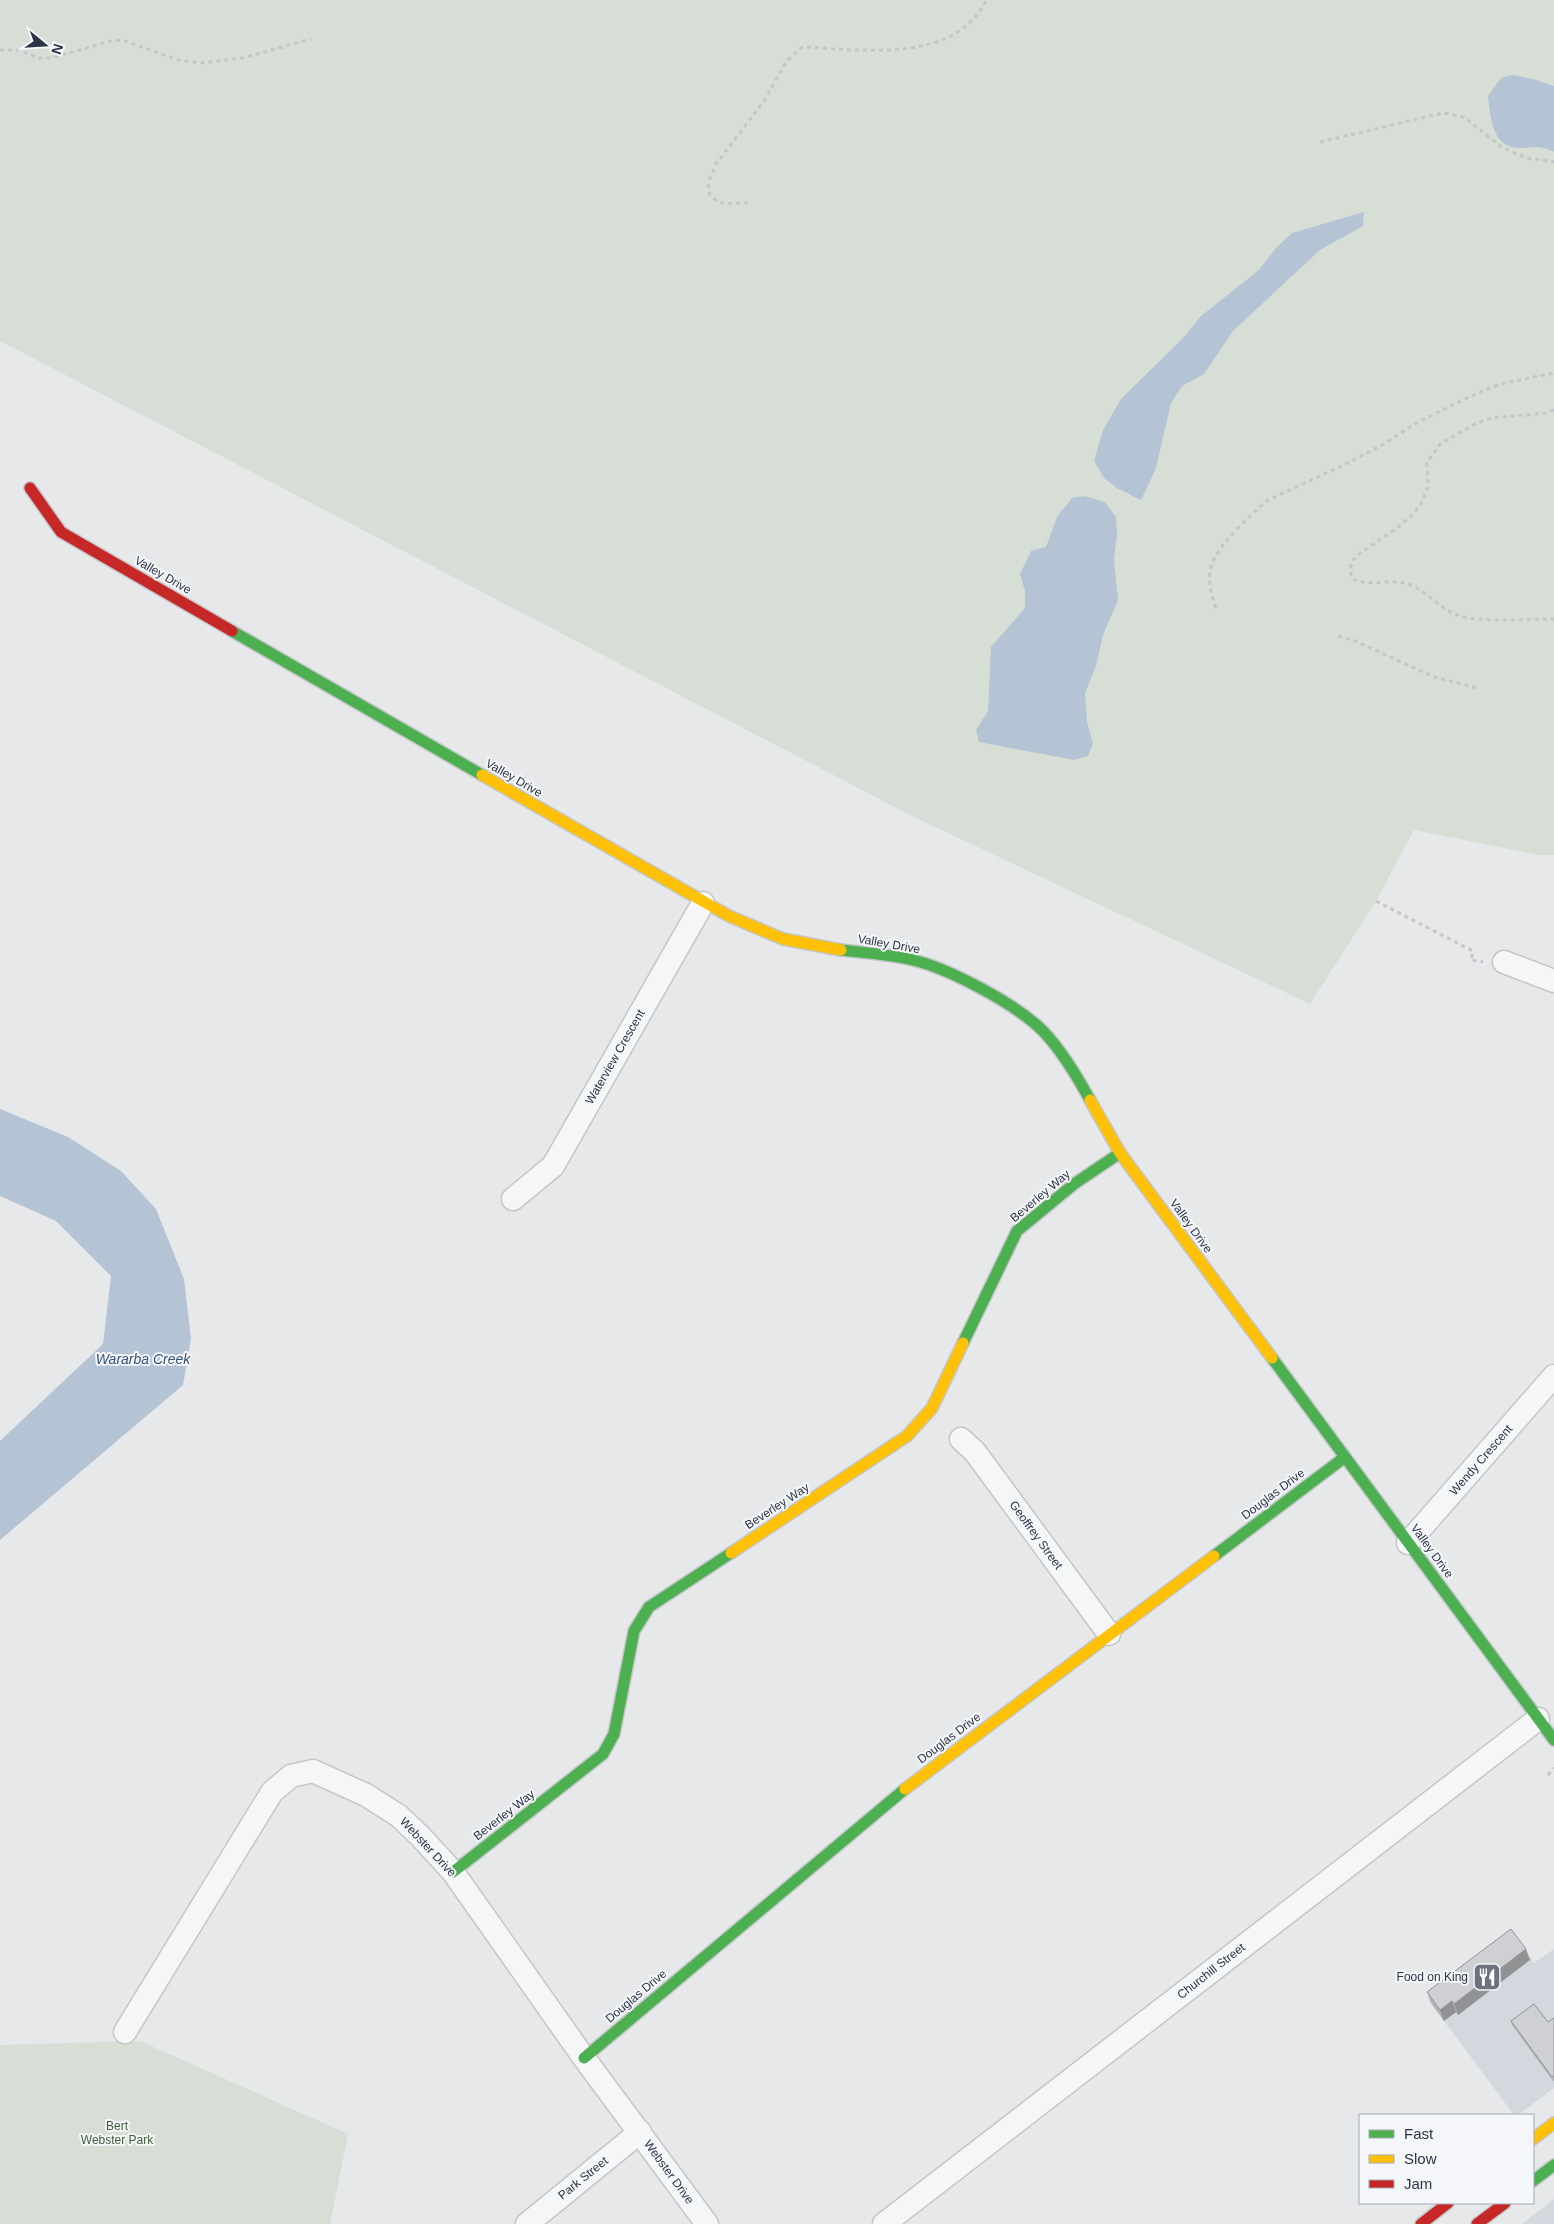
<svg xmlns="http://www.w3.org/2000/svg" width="1554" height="2224" viewBox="0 0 1554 2224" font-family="Helvetica,sans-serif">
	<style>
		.built { fill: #d4d7dd }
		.green { fill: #d6ded6 }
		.water { fill: #b4c4d5 }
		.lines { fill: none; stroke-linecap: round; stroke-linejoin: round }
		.street-casing { stroke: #c4c6c8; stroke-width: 25 }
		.fast-casing { stroke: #c4c6c8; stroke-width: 14 }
		.slow-casing { stroke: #c4c6c8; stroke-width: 14 }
		.jam-casing { stroke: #c4c6c8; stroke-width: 14 }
		.path { stroke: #c5c6ca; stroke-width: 3; stroke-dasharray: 4 4; stroke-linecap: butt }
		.street { stroke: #f5f6f7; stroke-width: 22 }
		.fast { stroke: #4caf50; stroke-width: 11 }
		.slow { stroke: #ffc107; stroke-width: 11 }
		.jam { stroke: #c62828; stroke-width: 11 }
		.wall { fill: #b1b3b5 }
		.shaded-wall { fill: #909294 }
		.building { fill: #ced0d3; stroke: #909294 }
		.labels { text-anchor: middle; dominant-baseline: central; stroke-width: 4; stroke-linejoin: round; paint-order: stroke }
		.street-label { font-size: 12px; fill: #2b3445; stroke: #f4f6f9 }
		.poi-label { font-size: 12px; fill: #2b3445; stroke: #f4f6f9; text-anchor: end }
		.park-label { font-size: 12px; fill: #3f6138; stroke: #f4f6f9 }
		.water-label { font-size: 14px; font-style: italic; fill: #34527a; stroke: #f4f6f9 }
	</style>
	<rect width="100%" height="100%" fill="#e6e8ea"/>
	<!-- built -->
	<g class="built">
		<path d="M1516 1938 1534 1963 1554 1949V2088L1518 2115H1514L1430 2002Z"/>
		<path d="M1554 2199V2224H1522Z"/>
	</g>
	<!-- green -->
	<g class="green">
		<path d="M0 0H1554V855H1539L1414 830 1376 901 1310 1004 914 817 0 341Z"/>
		<path d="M140 2041 348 2134 330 2224H0V2045Z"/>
	</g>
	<!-- water -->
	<g class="water">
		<path d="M1512 75 1533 79 1554 86V152C1542 146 1536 147 1524 148 1492 150 1491 120 1488 96L1501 78Z"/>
		<path d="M1364 212 1363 226 1320 250 1233 331 1204 374 1182 386 1171 403 1156 468 1141 500 1117 488 1104 478 1094 461 1103 430 1121 399 1183 338 1201 316 1259 270 1276 248 1292 233Z"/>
		<path d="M1084 496 1105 502 1116 517 1117 535 1114 560 1118 600 1103 635 1096 666 1085 693 1087 722 1093 744 1088 756 1074 760 979 742 976 730 988 711 991 647 1025 608V591L1020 574 1031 551 1046 547 1057 517 1072 498Z"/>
		<path d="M0 1109 68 1137 121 1171 156 1209 184 1279 191 1339 183 1385 0 1540V1441L103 1344 111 1276 56 1221 0 1196Z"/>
	</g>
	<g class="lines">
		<!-- street casing -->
		<g class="street-casing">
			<g id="street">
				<path d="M1504 962 1554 981"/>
				<path d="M513 1199 553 1166 703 903"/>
				<path d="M961 1439 975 1452 1109 1634"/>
				<path d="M1408 1543 1554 1376"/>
				<path d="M125 2032 272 1792 291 1776 313 1771 366 1795 399 1816 420 1836 453 1872 584 2058 707 2224"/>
				<path d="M527 2224 640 2132"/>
				<path d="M884 2224 1538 1719"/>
			</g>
		</g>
		<!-- fast casing -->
		<g class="fast-casing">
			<g id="fast">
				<path d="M232 631 482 775"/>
				<path d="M841 950C865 953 889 954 913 960 950 969 1016 1004 1043 1031 1062 1051 1077 1076 1090 1100"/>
				<path d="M963 1343 1017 1231 1074 1184 1120 1153"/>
				<path d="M1272 1358 1554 1740"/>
				<path d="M1214 1556 1345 1457"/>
				<path d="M453 1872 603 1754 614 1734 634 1631 649 1607 731 1553"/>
				<path d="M584 2058 905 1789"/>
				<path d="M1533 2181 1554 2165"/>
			</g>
		</g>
		<!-- slow casing -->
		<g class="slow-casing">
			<g id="slow">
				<path d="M482 775 729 916 783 939 841 950"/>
				<path d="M1090 1100 1120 1153 1272 1358"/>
				<path d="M731 1553 907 1436 932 1408 963 1343"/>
				<path d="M905 1789 1214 1556"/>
				<path d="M1533 2139 1554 2123"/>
			</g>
		</g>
		<!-- jam casing -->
		<g class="jam-casing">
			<g id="jam">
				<path d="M30 488 61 532 232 631"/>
				<path d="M1421 2224 1448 2203"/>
				<path d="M1477 2224 1505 2203"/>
			</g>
		</g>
		<!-- path -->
		<g class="path">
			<path d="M0 50H19L39 58H51L111 41 122 40 178 60 199 63 243 58 311 39"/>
			<path d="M1320 142 1443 113 1464 117 1503 148 1527 158 1554 162"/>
			<path d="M748 203C735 203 719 207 710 195L708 183 716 164 764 101 786 62 801 48 809 47C864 51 958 62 986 0"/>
			<path d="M1554 410 1546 413 1491 418 1475 424 1440 444 1427 463 1428 487 1421 504 1412 515 1396 529 1356 556 1351 564V578C1368 587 1387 579 1405 583 1425 588 1438 608 1457 615 1478 623 1530 619 1554 619"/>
			<path d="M1216 608C1202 571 1212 556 1237 529 1247 519 1257 509 1268 500L1344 465 1384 444 1420 421 1467 398 1500 384 1554 373"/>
			<path d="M1338 636 1353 640 1434 677 1477 688"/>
			<path d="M1376 901 1473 951 1471 960 1483 962"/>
			<path d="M1548 1775 1554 1768"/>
		</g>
		<!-- street -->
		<use href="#street" class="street"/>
		<!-- fast -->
		<use href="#fast" class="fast"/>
		<!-- slow -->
		<use href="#slow" class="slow"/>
		<!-- jam -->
		<use href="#jam" class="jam"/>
	</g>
	<!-- wall -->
	<g class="wall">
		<path d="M1530 1960 1458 2015 1456 2012 1444 2021 1431 2003 1427 1992Z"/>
		<path d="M1554 2018V2081H1553L1512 2025 1511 2021 1548 2022Z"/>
	</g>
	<!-- shaded-wall -->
	<g class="shaded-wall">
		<path d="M1526 1949 1530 1960 1458 2015 1454 2004Z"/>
		<path d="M1452 2001 1456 2012 1444 2021 1440 2010Z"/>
	</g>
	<!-- building -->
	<g class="building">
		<path d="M1511 1929 1526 1949 1454 2004 1452 2001 1440 2010 1427 1992Z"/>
		<path d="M1534 2004 1548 2022 1554 2018V2076L1552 2077 1511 2021Z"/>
	</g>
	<!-- icons -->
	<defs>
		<g id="restaurant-square" transform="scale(1.4375)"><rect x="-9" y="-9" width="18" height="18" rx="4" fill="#6c737f" stroke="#f4f6f9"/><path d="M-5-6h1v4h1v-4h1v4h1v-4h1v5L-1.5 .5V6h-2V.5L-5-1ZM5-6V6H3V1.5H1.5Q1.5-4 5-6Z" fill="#fff"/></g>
	</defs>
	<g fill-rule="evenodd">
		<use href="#restaurant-square" x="1487" y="1977"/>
	</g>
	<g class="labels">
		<!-- street labels -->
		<g class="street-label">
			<text transform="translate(163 575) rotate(30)">Valley Drive</text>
			<text transform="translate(514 778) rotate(30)">Valley Drive</text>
			<text transform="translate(889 944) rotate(10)">Valley Drive</text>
			<text transform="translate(615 1057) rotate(-60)">Waterview Crescent</text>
			<text transform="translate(1040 1196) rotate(-40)">Beverley Way</text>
			<text transform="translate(1191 1226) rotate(54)">Valley Drive</text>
			<text transform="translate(1481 1460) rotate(-49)">Wendy Crescent</text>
			<text transform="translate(1273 1494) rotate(-37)">Douglas Drive</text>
			<text transform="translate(777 1506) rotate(-33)">Beverley Way</text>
			<text transform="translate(1036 1535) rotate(54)">Geoffrey Street</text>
			<text transform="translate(1432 1551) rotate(54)">Valley Drive</text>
			<text transform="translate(949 1738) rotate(-37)">Douglas Drive</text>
			<text transform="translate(504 1815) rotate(-38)">Beverley Way</text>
			<text transform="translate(428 1847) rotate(47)">Webster Drive</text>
			<text transform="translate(1211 1971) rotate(-38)">Churchill Street</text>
			<text transform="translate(636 1996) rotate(-40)">Douglas Drive</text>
			<text transform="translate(669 2172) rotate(54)">Webster Drive</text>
			<text transform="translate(583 2178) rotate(-39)">Park Street</text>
		</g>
		<!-- poi labels -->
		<g class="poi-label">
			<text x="1468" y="1977">Food on King</text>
		</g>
		<!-- park labels -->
		<g class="park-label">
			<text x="117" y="2126">Bert<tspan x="117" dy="14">Webster Park</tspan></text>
		</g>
		<!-- water labels -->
		<g class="water-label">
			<text x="143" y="1359">Wararba Creek</text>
		</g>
	</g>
	<!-- legend -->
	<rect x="1359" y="2114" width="175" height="90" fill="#f4f6f9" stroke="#a4a8b1"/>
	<rect x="1369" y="2130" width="25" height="8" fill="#4caf50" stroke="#a4a8b1"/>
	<text x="1404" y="2139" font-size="15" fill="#2b3445">Fast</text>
	<rect x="1369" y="2155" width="25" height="8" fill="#ffc107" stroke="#a4a8b1"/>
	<text x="1404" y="2164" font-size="15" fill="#2b3445">Slow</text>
	<rect x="1369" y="2180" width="25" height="8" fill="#c62828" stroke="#a4a8b1"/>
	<text x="1404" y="2189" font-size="15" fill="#2b3445">Jam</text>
	<!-- north arrow -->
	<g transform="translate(45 45) rotate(108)" stroke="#f4f6f9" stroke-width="4" paint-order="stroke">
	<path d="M0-4L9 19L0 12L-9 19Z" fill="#2b3445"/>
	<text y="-8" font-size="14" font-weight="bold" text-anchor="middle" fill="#2b3445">N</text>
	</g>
</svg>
